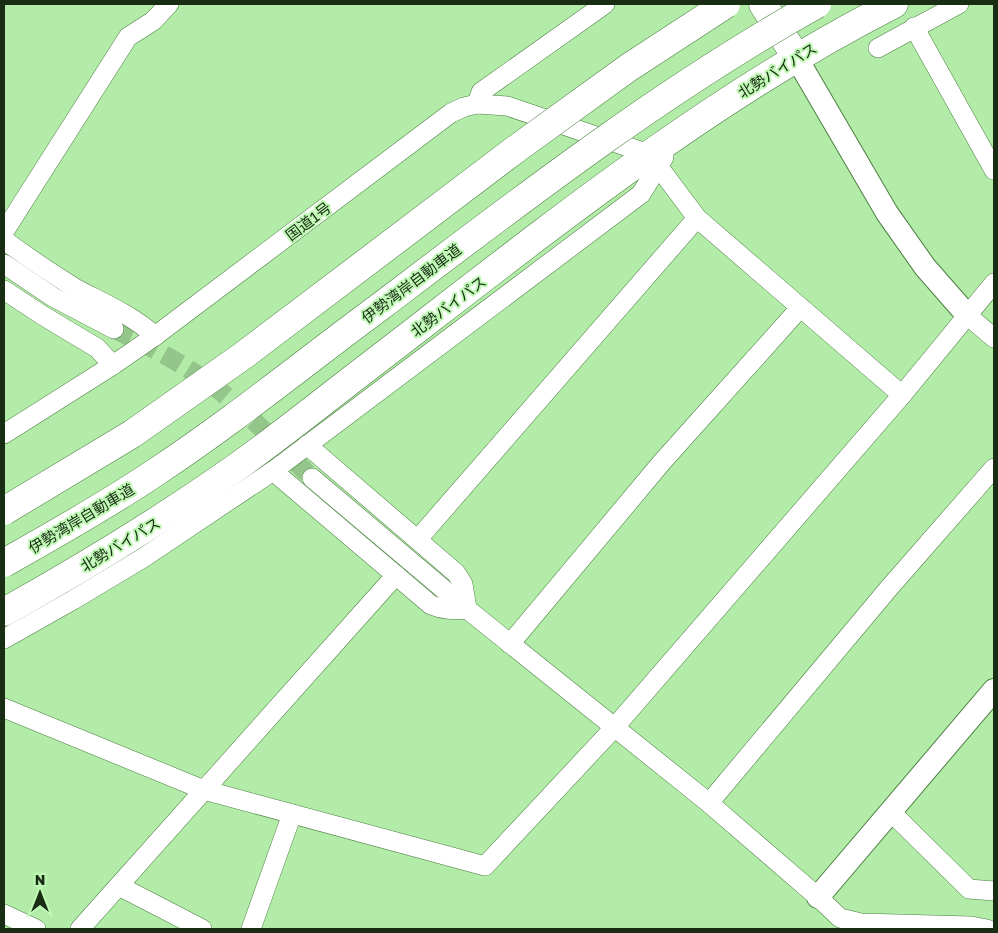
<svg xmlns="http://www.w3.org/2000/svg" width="998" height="933" viewBox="0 0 998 933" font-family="'Golos Text','Noto Sans JP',sans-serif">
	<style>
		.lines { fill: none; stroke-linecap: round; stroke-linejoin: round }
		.minor-tunnel { stroke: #94c58a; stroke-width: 19; stroke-dasharray: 19 9; stroke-linecap: butt }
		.minor-casing { stroke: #4c7f42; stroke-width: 20 }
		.tertiary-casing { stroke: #4c7f42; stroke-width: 24 }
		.primary-casing { stroke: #4c7f42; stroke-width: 29 }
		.trunk-casing { stroke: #4c7f42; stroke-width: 29 }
		.minor { stroke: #fff; stroke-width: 19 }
		.tertiary { stroke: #fff; stroke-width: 22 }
		.primary { stroke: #fff; stroke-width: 28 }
		.trunk { stroke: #fff; stroke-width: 28 }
		.motorway-bridge-casing { stroke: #4c7f42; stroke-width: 29; stroke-linecap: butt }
		.motorway-bridge { stroke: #fff; stroke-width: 28 }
		.labels { text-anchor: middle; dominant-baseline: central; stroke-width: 4; stroke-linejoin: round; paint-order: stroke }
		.street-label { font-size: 15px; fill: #182d14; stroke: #c0f8b5 }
	</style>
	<rect width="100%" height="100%" fill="#b3eba8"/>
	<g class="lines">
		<!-- minor-tunnel -->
		<path class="minor-tunnel" d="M114 329C151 347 188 366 220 391 253 418 282 449 312 478"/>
		<!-- minor casing -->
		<g class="minor-casing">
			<g id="minor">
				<path d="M914 27 994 170"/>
				<path d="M878 48 959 4"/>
				<path d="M477 104 481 92 605 4"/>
				<path d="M4 232 128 37 153 21 169 4"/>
				<path d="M4 240C27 257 51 273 75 288 103 303 132 315 155 336"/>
				<path d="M4 264 53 297 114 329"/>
				<path d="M4 290 42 315 97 348 113 365"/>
				<path d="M967 315 994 338"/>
				<path d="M4 434 113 365 155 336 451 113 464 107 477 104 507 106 649 154 697 218 902 395"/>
				<path d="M307 445 456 573 463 584 467 609"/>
				<path d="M273 471 431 605C443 610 454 610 467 609"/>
				<path d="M312 478 467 609 709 803 818 897 840 918 861 923 971 926 987 929"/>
				<path d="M418 539 697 218"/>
				<path d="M4 639 73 600 143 558 273 471 641 194 664 157"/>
				<path d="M510 644 662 462 800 308"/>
				<path d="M4 708 204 790 485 866 614 728 902 395 994 283"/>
				<path d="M709 803 889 588 994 468"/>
				<path d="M891 812 969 889 994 891"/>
				<path d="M119 886 202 929"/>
				<path d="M4 914 36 929"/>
				<path d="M80 929 396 575"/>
				<path d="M251 929 292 814"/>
			</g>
		</g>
		<!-- tertiary casing -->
		<g class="tertiary-casing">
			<g id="tertiary">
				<path d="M796 57 887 213 925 267 967 315"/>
				<path d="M818 897 994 690"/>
			</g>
		</g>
		<!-- primary casing -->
		<g class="primary-casing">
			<path id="primary" d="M763 4 796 57"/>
		</g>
		<!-- trunk casing -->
		<g class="trunk-casing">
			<path id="trunk" d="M4 612C83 568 160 521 234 469 275 440 315 408 355 377 529 244 698 104 894 4"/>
		</g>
		<!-- minor -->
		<use href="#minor" class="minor"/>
		<!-- tertiary -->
		<use href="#tertiary" class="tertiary"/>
		<!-- primary -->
		<use href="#primary" class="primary"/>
		<!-- trunk -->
		<use href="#trunk" class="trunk"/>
		<!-- motorway-bridge casing -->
		<g class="motorway-bridge-casing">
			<g id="motorway-bridge">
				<path d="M4 511 132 434 244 355 516 149 628 68 726 4"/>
				<path d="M4 563C54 535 105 506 153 474 232 422 305 362 381 306 522 199 663 90 817 4"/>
			</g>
		</g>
		<!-- motorway-bridge -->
		<use href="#motorway-bridge" class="motorway-bridge"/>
	</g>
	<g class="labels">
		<!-- street labels -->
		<g class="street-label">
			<text transform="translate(777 70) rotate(-32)">北勢バイパス</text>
			<text transform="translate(308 221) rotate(-37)">国道1号</text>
			<text transform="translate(411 283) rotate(-37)">伊勢湾岸自動車道</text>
			<text transform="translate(448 306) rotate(-37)">北勢バイパス</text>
			<text transform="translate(81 518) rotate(-31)">伊勢湾岸自動車道</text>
			<text transform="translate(120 544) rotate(-31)">北勢バイパス</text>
		</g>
	</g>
	<!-- border -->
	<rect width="998" height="933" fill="none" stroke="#182d14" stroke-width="10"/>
	<!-- north arrow -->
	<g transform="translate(40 893)" stroke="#c0f8b5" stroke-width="4" paint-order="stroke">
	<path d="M0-4L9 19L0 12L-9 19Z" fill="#182d14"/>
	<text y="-8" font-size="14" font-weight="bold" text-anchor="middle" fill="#182d14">N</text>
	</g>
</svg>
